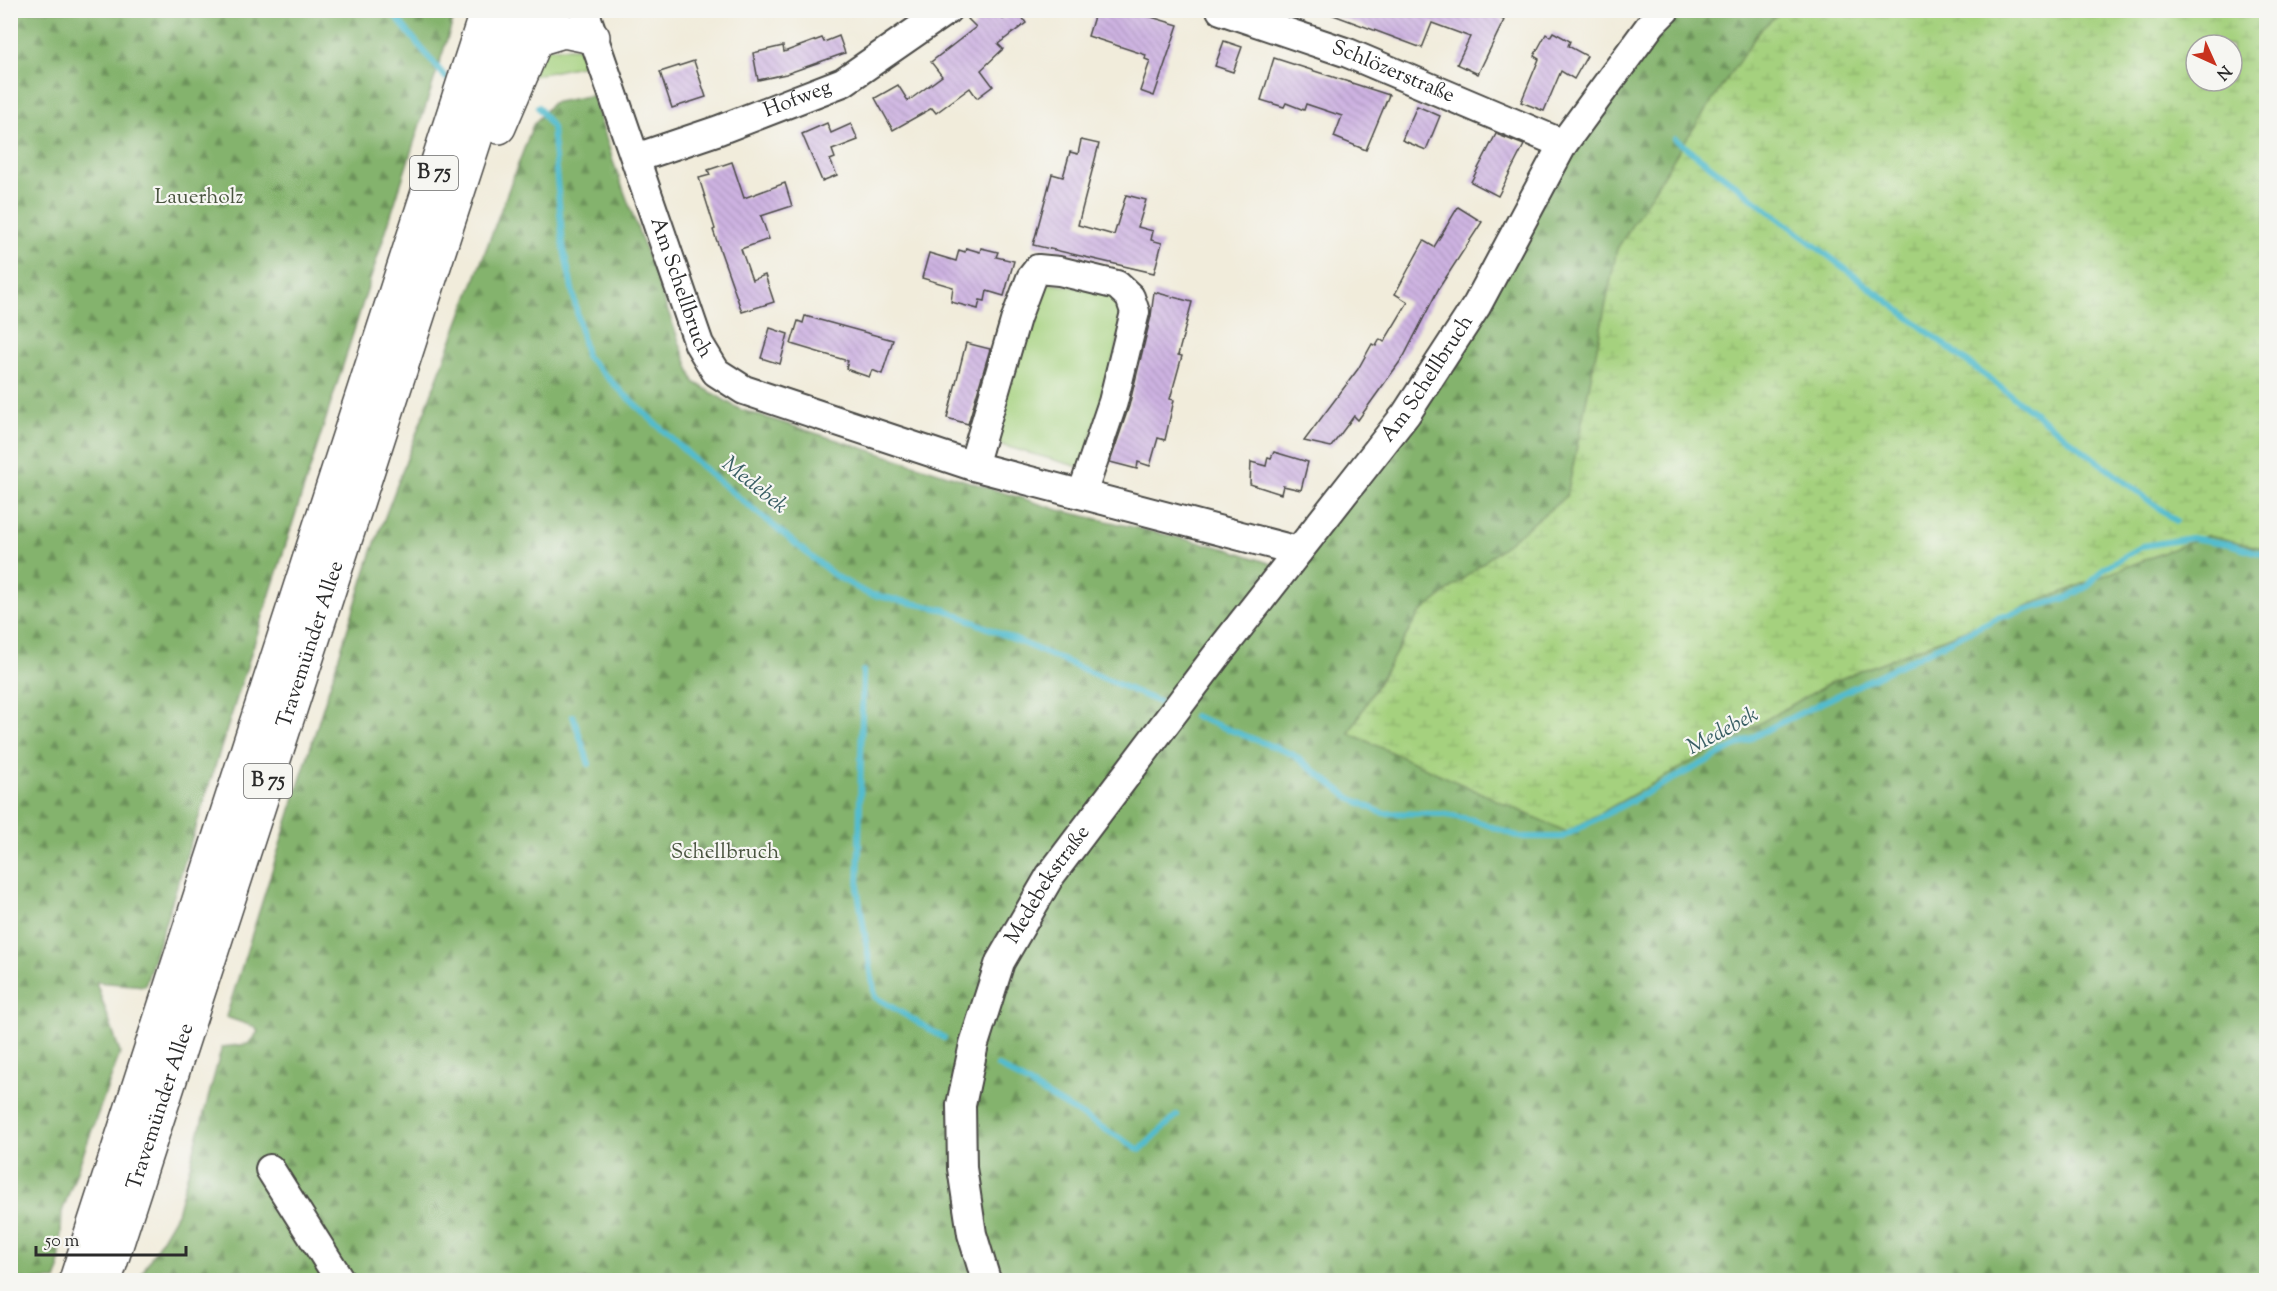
<svg xmlns="http://www.w3.org/2000/svg" width="2277" height="1291" viewBox="0 0 2277 1291" font-family="'Sorts Mill Goudy',serif">
	<style>
		.green { fill: #a5d17e; stroke: #687e54; stroke-width: 1.5 }
		.forest { fill: url(#forest-firs); stroke: #586f4c; stroke-width: 1.5 }
		.wetland { fill: url(#wetland-marsh); stroke: #687e54; stroke-width: 1.5; fill-rule: evenodd }
		.lines { fill: none; stroke-linecap: round; stroke-linejoin: round }
		.stream { stroke: #52bcce; stroke-width: 6 }
		.building { fill: url(#building-back-hatch) }
		.minor-casing { stroke: #494845; stroke-width: 32 }
		.highway-casing { stroke: #494845; stroke-width: 36 }
		.minor { stroke: #fff; stroke-width: 28 }
		.highway { stroke: #fff; stroke-width: 33 }
		.labels { text-anchor: middle; dominant-baseline: central; stroke-width: 4.5; stroke-linejoin: round; paint-order: stroke }
		.shield { fill: #f6f6f2; stroke: #686867; stroke-width: 1.5 }
		.shield-label { font-size: 20px; font-weight: bold; fill: #2b2b2b }
		.street-label { font-size: 21px; fill: #2b2b2b; stroke: #f6f6f2 }
		.park-label { font-size: 21px; fill: #4a5440; stroke: #f6f6f2 }
		.water-label { font-size: 22px; font-style: italic; fill: #395e64; stroke: #f6f6f2 }
	</style>
	<defs>
		<pattern id="forest-firs" width="22" height="20" patternUnits="userSpaceOnUse" patternTransform="scale(1.5)"><rect width="22" height="20" fill="#84b36d"/><path d="M5 1l3.5 6h-7zM16 11l3.5 6h-7z" fill="#6c925a"/></pattern>
		<pattern id="wetland-marsh" width="20" height="14" patternUnits="userSpaceOnUse" patternTransform="scale(1.5)"><rect width="20" height="14" fill="#a5d17e"/><path d="M1 5h8M5 5V1M11 12h8M15 12V8" fill="none" stroke="#8eb46d"/></pattern>
		<pattern id="building-back-hatch" width="6" height="6" patternUnits="userSpaceOnUse" patternTransform="scale(1.5)"><rect width="6" height="6" fill="#cdb2e1"/><path d="M-1 5l2 2M0 0l6 6M5-1l2 2" fill="none" stroke="#b099c1"/></pattern>
	</defs>
	<rect width="100%" height="100%" fill="#f6f6f2"/>
	<filter id="ink" filterUnits="userSpaceOnUse"><feTurbulence type="fractalNoise" baseFrequency=".0167" numOctaves="2"/><feDisplacementMap in="SourceGraphic" scale="12" xChannelSelector="R" yChannelSelector="G"/><feConvolveMatrix kernelMatrix="1 2 1 2 8 2 1 2 1" color-interpolation-filters="sRGB"/></filter>
	<filter id="wash" filterUnits="userSpaceOnUse"><feTurbulence type="fractalNoise" baseFrequency=".008" numOctaves="4" result="noise"/><feDisplacementMap in="SourceGraphic" scale="24" xChannelSelector="R" yChannelSelector="G"/><feGaussianBlur stdDeviation="1.35" result="paint"/><feColorMatrix in="noise" values="0 0 0 0 0 0 0 0 0 0 0 0 0 0 0 0 0 1.4 0 .05"/><feComposite in="paint" operator="in"/></filter>
	<g filter="url(#wash)">
		<rect width="100%" height="100%" fill="#f1ecdb"/>
		<!-- green -->
		<g class="green">
			<path d="M542 48H584L590 64 532 76Z"/>
			<path d="M1036 282 1116 292 1128 305 1083 468 983 440Z"/>
		</g>
		<!-- forest -->
		<g class="forest">
			<path d="M10 11H456L145 986 96 982 120 1053 62 1212 59 1271 56 1280H10Z"/>
			<path d="M1684 11H1782L1760 30 1617 249 1567 496 1419 614 1349 733 1567 832 1832 682 2208 535 2266 549V1280H138L177 1213 222 1047 248 1044 258 1032 255 1027 226 1017 372 551 533 125 552 103 593 95 614 164 694 382 739 409 1059 510 1228 549 1298 573 1575 152 1659 33Z"/>
		</g>
		<!-- wetland -->
		<path class="wetland" d="M1782 11H2266V549L2208 535 1832 682 1567 832 1349 733 1419 614 1567 496 1617 249 1683 144 1760 30ZM2196 45H2232V81H2196Z"/>
		<g class="lines">
			<!-- stream -->
			<g class="stream">
				<path d="M390 10 446 78"/>
				<path d="M538 107 552 127 563 245 586 356 625 395 711 475 834 575 868 594 946 610 1159 702"/>
				<path d="M1675 139 2176 521"/>
				<path d="M863 671 858 892 875 997 944 1038"/>
				<path d="M573 716 589 764"/>
				<path d="M1194 716 1292 754 1350 798 1382 813 1442 814 1473 820 1520 837H1562L1776 725 1997 618 2066 598 2088 586 2104 568 2143 546 2191 538 2229 544 2266 555"/>
				<path d="M998 1066 1140 1150 1177 1115"/>
			</g>
		</g>
		<g id="blocks">
			<!-- building -->
			<g class="building">
				<path d="M977 10H995L1003 19 1018 10 1026 23 998 44 1003 49 981 70 993 86 977 98 970 88 936 113 932 108 893 130 875 98 898 85 908 101 942 76 931 62 976 27 968 19Z"/>
				<path d="M1096 10H1128L1178 25 1154 96 1140 91 1150 61 1145 59 1146 55 1088 36Z"/>
				<path d="M1328 10H1482L1504 20 1478 74 1457 64 1470 37 1432 23 1422 48 1328 13Z"/>
				<path d="M1553 32 1570 41 1568 46 1587 56 1574 79 1561 71 1544 111 1521 102 1539 59 1534 56 1546 34 1550 37Z"/>
				<path d="M839 36 845 53 786 74 758 80 753 53 783 46 784 52 822 38 824 42Z"/>
				<path d="M1224 41 1242 47 1233 72 1215 66Z"/>
				<path d="M1274 58 1389 95 1366 150 1334 137 1342 116 1306 104 1304 110 1286 103 1284 107 1261 100Z"/>
				<path d="M694 61 706 97 672 108 660 72Z"/>
				<path d="M1417 106 1440 116 1426 150 1402 140Z"/>
				<path d="M827 123 831 133 851 124 858 140 832 150 835 158 830 160 837 175 822 181 802 134Z"/>
				<path d="M1496 134 1524 145 1498 196 1471 182Z"/>
				<path d="M1081 140 1099 144 1078 225 1114 235 1126 195 1146 200 1138 227 1153 231 1151 240 1162 243 1154 273 1033 245 1052 174 1063 177 1070 152 1078 154Z"/>
				<path d="M732 162 744 198 785 183 792 206 761 216 769 239 741 249 752 280 765 275 774 302 742 312 713 230 715 229 699 178 710 175 708 170Z"/>
				<path d="M1458 207 1482 222 1439 288 1404 356 1358 420 1354 416 1331 447 1304 441 1358 369 1372 344 1376 346 1380 339 1384 342 1408 302 1395 294 1408 270 1424 241 1434 247Z"/>
				<path d="M966 248 980 252 981 248 998 252 996 257 1014 261 1004 296 987 291 985 301 980 300 978 309 951 302 953 287 922 278 929 253 956 261 959 250 965 252Z"/>
				<path d="M1154 292 1192 302 1178 355 1182 356 1170 399 1174 400 1165 440 1158 438 1150 466 1138 462 1137 469 1110 462 1129 406 1151 316Z"/>
				<path d="M805 316 893 340 882 374 872 370 869 377 846 369 848 361 791 344 798 321 803 323Z"/>
				<path d="M770 328 788 334 780 364 761 358Z"/>
				<path d="M966 343 990 349 968 424 947 418Z"/>
				<path d="M1274 452 1308 462 1301 490 1283 486 1281 494 1250 484 1251 462 1266 466 1268 457 1271 458Z"/>
			</g>
		</g>
	</g>
	<g filter="url(#ink)">
		<use href="#blocks" fill-opacity="0" stroke="#494845" stroke-width="1.5"/>
		<g class="lines">
			<!-- minor casing -->
			<g class="minor-casing">
				<g id="minor">
					<path id="s1" d="M584 10 699 344 716 372 744 390 973 466 1298 551"/>
					<path id="s2" d="M1221 10 1348 53 1563 144"/>
					<path id="s3" d="M636 158 719 130 843 82 947 10"/>
					<path d="M973 466 1016 318 1031 278 1038 269 1059 271 1117 285 1130 297 1135 312 1113 402 1082 494"/>
					<path d="M270 1169 340 1280"/>
					<path id="s4" d="M986 1280 972 1234 962 1168 961 1105 974 1044 1000 962 1050 876 1217 655 1406 414 1477 305 1563 144 1652 23 1665 10"/>
				</g>
			</g>
			<!-- highway casing -->
			<g class="highway-casing">
				<g id="highway">
					<path d="M537 39 564 31 593 37"/>
					<path d="M499 127 549 10"/>
					<path d="M76 1280 487 10"/>
					<path id="s5" d="M105 1280 517 10"/>
				</g>
			</g>
			<!-- minor -->
			<use href="#minor" class="minor"/>
			<!-- highway -->
			<use href="#highway" class="highway"/>
		</g>
	</g>
	<g class="labels">
		<!-- shield labels -->
		<g class="shield">
			<rect x="410" y="156" width="48" height="34" rx="4.5"/>
			<rect x="244" y="764" width="48" height="34" rx="4.5"/>
		</g>
		<g class="shield-label">
			<text x="434" y="173">B 75</text>
			<text x="268" y="781">B 75</text>
		</g>
		<!-- street labels -->
		<g class="street-label">
			<text stroke="none"><textPath href="#s2" startOffset="183">Schlözerstraße</textPath></text>
			<text stroke="none"><textPath href="#s3" startOffset="172">Hofweg</textPath></text>
			<text stroke="none"><textPath href="#s1" startOffset="294">Am Schellbruch</textPath></text>
			<text stroke="none"><textPath href="#s4" startOffset="1050">Am Schellbruch</textPath></text>
			<text stroke="none"><textPath href="#s5" startOffset="668">Travemünder Allee</textPath></text>
			<text stroke="none"><textPath href="#s4" startOffset="417">Medebekstraße</textPath></text>
			<text stroke="none"><textPath href="#s5" startOffset="182">Travemünder Allee</textPath></text>
		</g>
		<!-- park labels -->
		<g class="park-label">
			<text x="199" y="198">Lauerholz</text>
			<text x="725" y="853">Schellbruch</text>
		</g>
		<!-- water labels -->
		<g class="water-label">
			<text transform="translate(754 486) rotate(39)">Medebek</text>
			<text transform="translate(1723 732) rotate(-28)">Medebek</text>
		</g>
	</g>
	<!-- margin -->
	<rect width="2277" height="1291" fill="none" stroke="#f6f6f2" stroke-width="36"/>
	<!-- north arrow -->
	<g transform="translate(2214 63) rotate(135)"><circle r="28" fill="#f6f6f2" stroke="#a5a5a2" stroke-width="1.5"/>
	<path d="M0-4.5L10 22L0 15L-10 22Z" fill="#c8321e"/>
	<text y="-9" font-size="16" font-weight="bold" text-anchor="middle" fill="#2b2b2b">N</text>
	</g>
	<!-- scale -->
	<path d="M36 1246v9h150v-9" fill="none" stroke="#2b2b2b" stroke-width="3"/>
	<text x="45" y="1246" font-size="18" fill="#2b2b2b" stroke="#f6f6f2" stroke-width="4.5" paint-order="stroke">50 m</text>
</svg>
